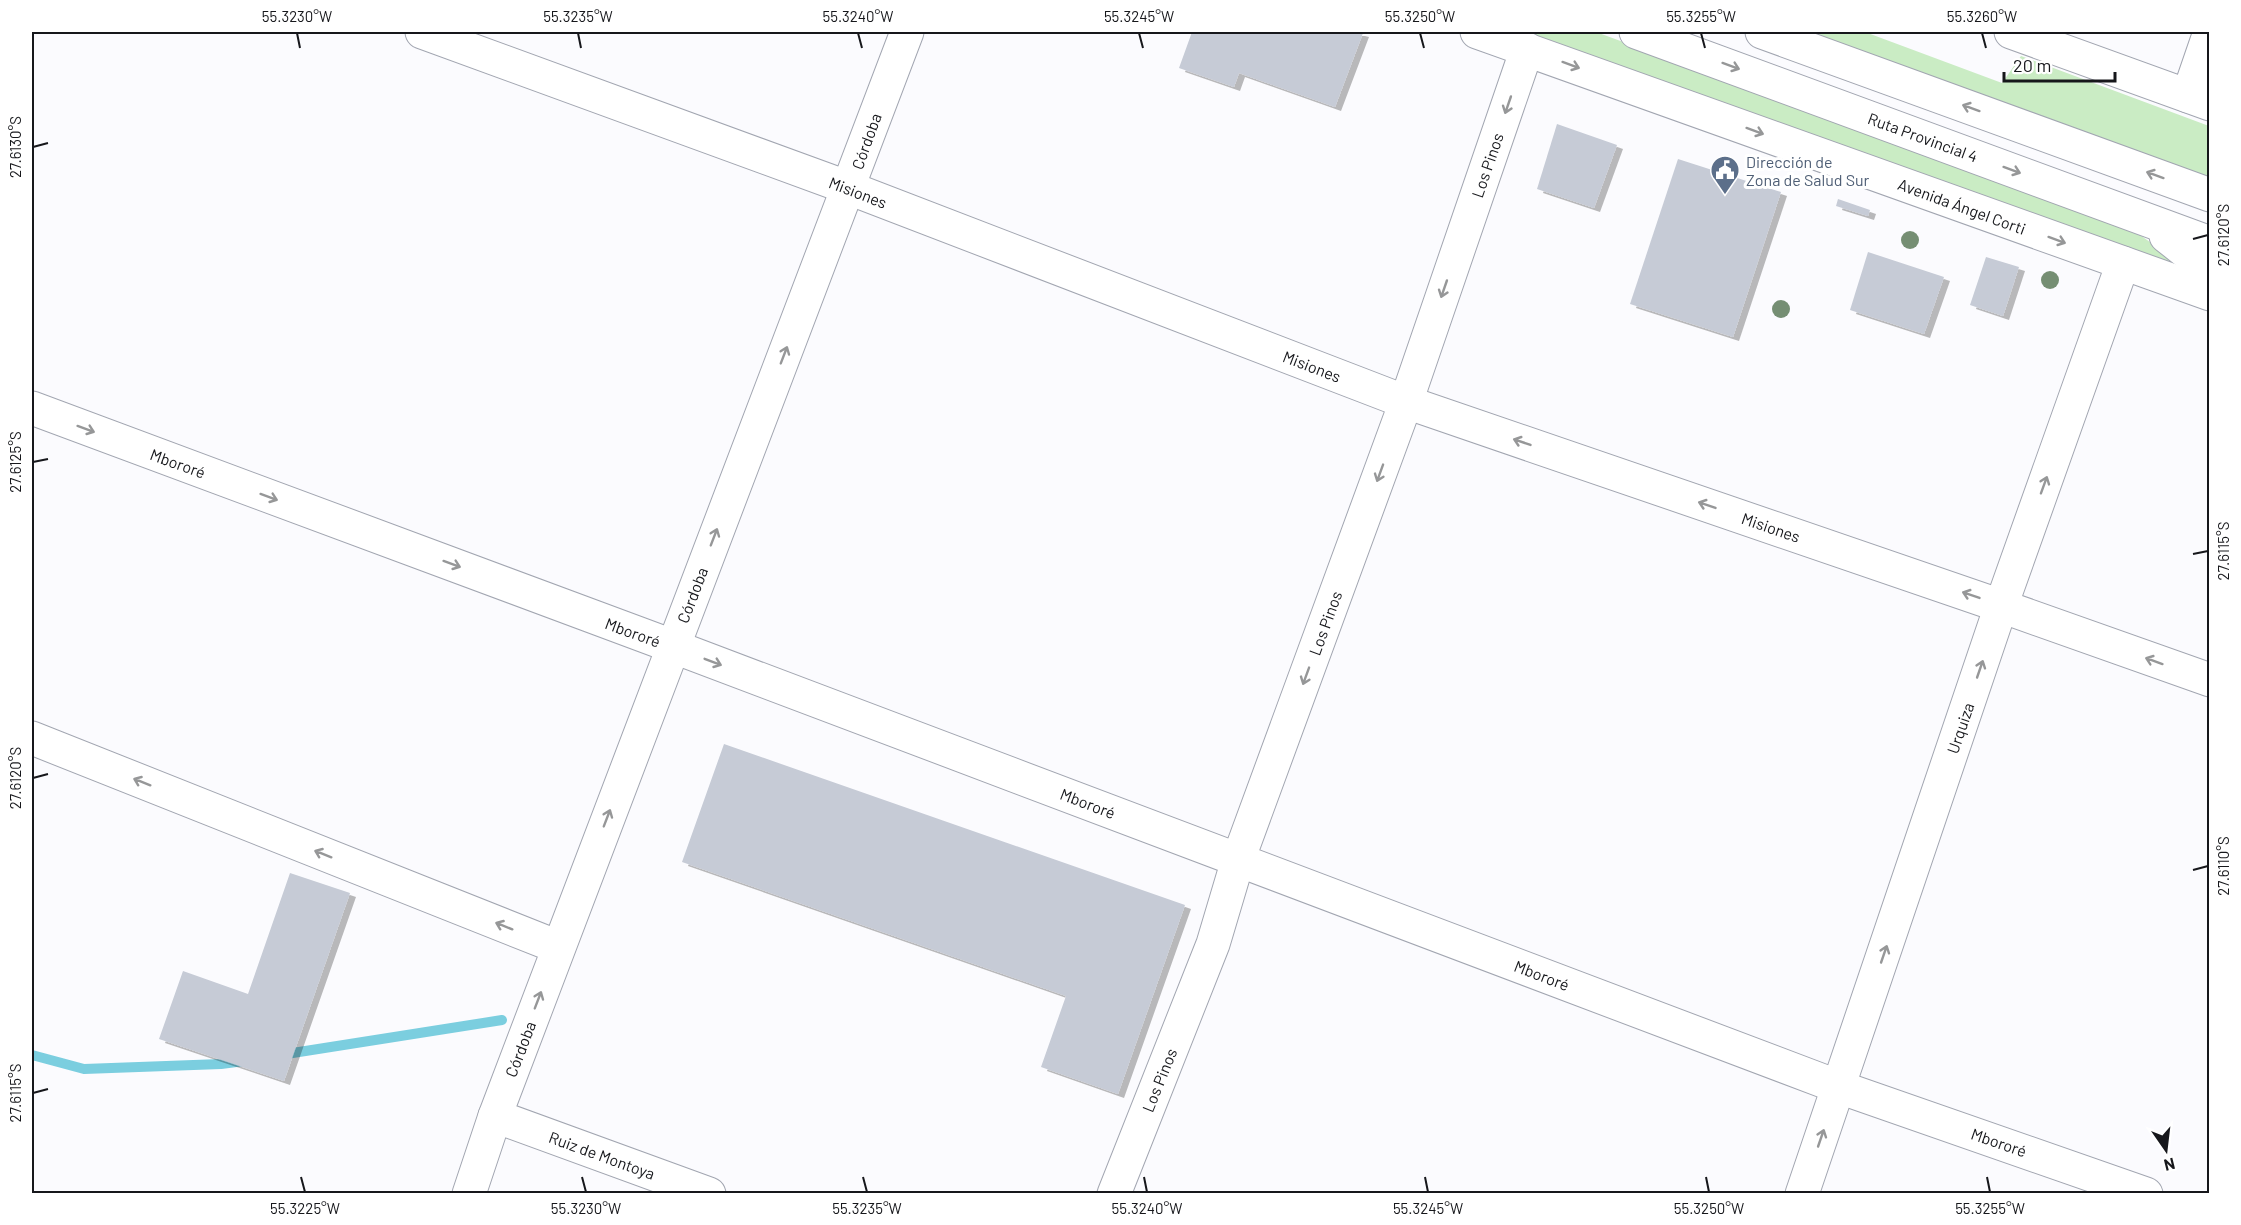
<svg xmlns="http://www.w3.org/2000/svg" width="2241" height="1225" viewBox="0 0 2241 1225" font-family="Barlow,sans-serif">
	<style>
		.green { fill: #caecc4 }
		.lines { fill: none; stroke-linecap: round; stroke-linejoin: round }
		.stream { stroke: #7bcedf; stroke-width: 10 }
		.building { fill: #c6cbd6; filter: url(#shadow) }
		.minor-casing { stroke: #a2a6b1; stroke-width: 35 }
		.secondary-casing { stroke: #a2a6b1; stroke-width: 35 }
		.primary-casing { stroke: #a2a6b1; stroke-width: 35 }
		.minor { stroke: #fff; stroke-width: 33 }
		.secondary { stroke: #fff; stroke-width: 33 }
		.primary { stroke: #fff; stroke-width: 33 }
		.tree { fill: #758e73 }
		.oneway { stroke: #969798 }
		.ticks { fill: none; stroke: #16171b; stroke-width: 2 }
		.labels { text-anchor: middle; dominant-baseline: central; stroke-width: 6; stroke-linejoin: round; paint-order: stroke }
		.street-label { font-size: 16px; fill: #16171b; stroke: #fff }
		.service-label { font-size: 16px; fill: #4e5e75; stroke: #fff; text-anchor: start }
		.neatline { fill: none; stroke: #16171b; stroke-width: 2 }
		.ticks-label { font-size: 15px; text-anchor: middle; fill: #16171b }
	</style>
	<defs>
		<filter id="shadow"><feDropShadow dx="6" dy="4" stdDeviation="0" flood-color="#0004"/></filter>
	</defs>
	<rect width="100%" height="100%" fill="#fbfbfe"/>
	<!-- green -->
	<g class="green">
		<path d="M1528 32H1596L2130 228 2187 268 2185 273Z"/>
		<path d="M1796 32H1865L2002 83 2021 56 2209 126V182Z"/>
	</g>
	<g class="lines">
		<!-- stream -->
		<g class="stream">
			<path d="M32 1055 84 1069 221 1064 244 1061"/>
			<path d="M280 1055 502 1020"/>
		</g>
	</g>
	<!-- building -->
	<g class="building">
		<path d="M1192 32H1359L1363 33 1335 107 1239 73 1234 87 1179 68Z"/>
		<path d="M1557 124 1617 145 1594 208 1537 189Z"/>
		<path d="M1678 159 1781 192 1733 337 1630 304Z"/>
		<path d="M1838 199 1870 210 1868 216 1836 206Z"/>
		<path d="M1868 252 1944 277 1924 334 1850 310Z"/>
		<path d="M1986 257 2019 267 2003 316 1970 305Z"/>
		<path d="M724 744 1185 905 1118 1094 1041 1067 1066 996 682 862Z"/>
		<path d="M290 873 350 893 284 1081 159 1039 183 971 248 994Z"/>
	</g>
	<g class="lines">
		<!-- minor casing -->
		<g class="minor-casing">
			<g id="minor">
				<path d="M422 32 849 188 1406 402 2001 606 2210 680"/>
				<path d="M2188 96 2210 32"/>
				<path d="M32 408 672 646 1839 1087 2146 1194"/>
				<path d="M32 738 558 947"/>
				<path d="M495 1116 709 1194"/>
				<path d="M469 1194 495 1116 907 32"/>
				<path d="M1114 1194 1213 944 1238 860 1406 402 1527 49"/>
				<path d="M1802 1194 2001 606 2123 263"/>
			</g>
		</g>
		<!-- secondary casing -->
		<g class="secondary-casing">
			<g id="secondary">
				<path d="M1477 32 2210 294"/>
				<path d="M2011 32 2210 104"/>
			</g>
		</g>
		<!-- primary casing -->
		<g class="primary-casing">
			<g id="primary">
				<path d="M1636 32 2210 243"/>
				<path d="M1762 32 2210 195"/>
				<path d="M2166 236 2210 271"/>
			</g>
		</g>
		<!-- minor -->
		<use href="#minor" class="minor"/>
		<!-- secondary -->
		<use href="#secondary" class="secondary"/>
		<!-- primary -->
		<use href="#primary" class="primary"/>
	</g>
	<!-- trees -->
	<g class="tree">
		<circle cx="1910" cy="240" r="9"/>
		<circle cx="2050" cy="280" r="9"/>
		<circle cx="1781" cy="309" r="9"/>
	</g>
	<!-- one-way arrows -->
	<defs><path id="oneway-shaft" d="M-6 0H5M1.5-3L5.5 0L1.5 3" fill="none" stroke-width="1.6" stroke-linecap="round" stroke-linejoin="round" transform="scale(1.5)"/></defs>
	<g class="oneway">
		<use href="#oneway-shaft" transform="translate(1571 65) rotate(20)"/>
		<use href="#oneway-shaft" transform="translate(1731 66) rotate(20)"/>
		<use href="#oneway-shaft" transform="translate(1508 105) rotate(109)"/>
		<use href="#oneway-shaft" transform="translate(1971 108) rotate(-160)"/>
		<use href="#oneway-shaft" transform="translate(1755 131) rotate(20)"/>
		<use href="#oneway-shaft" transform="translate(2012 170) rotate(20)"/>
		<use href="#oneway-shaft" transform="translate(2155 175) rotate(-160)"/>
		<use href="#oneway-shaft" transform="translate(2057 240) rotate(20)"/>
		<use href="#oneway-shaft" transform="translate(1444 289) rotate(109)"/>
		<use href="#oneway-shaft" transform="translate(784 355) rotate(-69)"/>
		<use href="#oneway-shaft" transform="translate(86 429) rotate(20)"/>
		<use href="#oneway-shaft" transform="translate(1522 442) rotate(-161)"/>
		<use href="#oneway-shaft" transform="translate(1380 473) rotate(110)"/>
		<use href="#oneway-shaft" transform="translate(2044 485) rotate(-70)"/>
		<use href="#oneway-shaft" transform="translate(269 497) rotate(20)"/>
		<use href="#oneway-shaft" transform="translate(1707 505) rotate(-161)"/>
		<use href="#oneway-shaft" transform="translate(714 537) rotate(-69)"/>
		<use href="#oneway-shaft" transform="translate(452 564) rotate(20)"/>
		<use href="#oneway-shaft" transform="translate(1971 595) rotate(-161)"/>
		<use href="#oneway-shaft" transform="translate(2154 661) rotate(-160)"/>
		<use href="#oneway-shaft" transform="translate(713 662) rotate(21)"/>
		<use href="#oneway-shaft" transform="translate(1980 669) rotate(-71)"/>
		<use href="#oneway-shaft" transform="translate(1306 676) rotate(110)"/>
		<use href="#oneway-shaft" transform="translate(142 782) rotate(-158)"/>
		<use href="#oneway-shaft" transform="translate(607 818) rotate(-69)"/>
		<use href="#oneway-shaft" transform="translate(323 854) rotate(-158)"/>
		<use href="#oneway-shaft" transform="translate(504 926) rotate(-158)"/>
		<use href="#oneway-shaft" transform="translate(1884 954) rotate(-71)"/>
		<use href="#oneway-shaft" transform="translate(538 1000) rotate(-69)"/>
		<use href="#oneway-shaft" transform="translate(1821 1138) rotate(-71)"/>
	</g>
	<!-- ticks -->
	<path class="ticks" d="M297 33 300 48M578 33 581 48M858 33 862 48M1139 33 1143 48M1420 33 1424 48M1701 33 1705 48M1982 33 1986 48M33 147 48 143M2193 239 2208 235M33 462 48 459M2193 554 2208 551M33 778 48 774M2193 870 2208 866M33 1093 48 1089M301 1177 305 1192M582 1177 586 1192M863 1177 867 1192M1144 1177 1147 1192M1425 1177 1428 1192M1706 1177 1709 1192M1987 1177 1990 1192"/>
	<!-- icons -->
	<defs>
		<g id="civic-pin" transform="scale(1.5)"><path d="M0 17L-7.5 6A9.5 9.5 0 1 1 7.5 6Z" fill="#5c6f8a" stroke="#fff"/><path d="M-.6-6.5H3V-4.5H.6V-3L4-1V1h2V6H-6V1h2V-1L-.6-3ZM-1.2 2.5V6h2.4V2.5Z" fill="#fff"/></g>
	</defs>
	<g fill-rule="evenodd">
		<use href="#civic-pin" x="1725" y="170"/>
	</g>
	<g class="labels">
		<!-- street labels -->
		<g class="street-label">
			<text transform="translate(1923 137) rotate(20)">Ruta Provincial 4</text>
			<text transform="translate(866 141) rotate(-70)">Córdoba</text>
			<text transform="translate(1487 165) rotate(-71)">Los Pinos</text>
			<text transform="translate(858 192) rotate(21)">Misiones</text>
			<text transform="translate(1962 206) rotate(20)">Avenida Ángel Corti</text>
			<text transform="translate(1312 366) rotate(21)">Misiones</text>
			<text transform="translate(178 463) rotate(20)">Mbororé</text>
			<text transform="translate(1771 527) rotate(19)">Misiones</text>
			<text transform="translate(692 595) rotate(-69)">Córdoba</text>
			<text transform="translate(1325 623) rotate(-70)">Los Pinos</text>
			<text transform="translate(633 632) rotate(20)">Mbororé</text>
			<text transform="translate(1960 728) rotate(-71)">Urquiza</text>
			<text transform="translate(1088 803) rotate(21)">Mbororé</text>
			<text transform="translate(1542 975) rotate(21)">Mbororé</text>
			<text transform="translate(520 1049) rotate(-69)">Córdoba</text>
			<text transform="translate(1159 1080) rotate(-68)">Los Pinos</text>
			<text transform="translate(1999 1142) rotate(19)">Mbororé</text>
			<text transform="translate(602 1155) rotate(20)">Ruiz de Montoya</text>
		</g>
		<!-- service labels -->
		<g class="service-label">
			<text x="1746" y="161">Dirección de<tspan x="1746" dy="18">Zona de Salud Sur</tspan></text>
		</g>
	</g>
	<!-- border -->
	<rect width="2241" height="1225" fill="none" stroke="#ffffff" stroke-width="66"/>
	<!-- north arrow -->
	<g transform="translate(2166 1150) rotate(166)" stroke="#ffffff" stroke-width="4.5" paint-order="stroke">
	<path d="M0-4.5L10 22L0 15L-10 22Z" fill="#16171b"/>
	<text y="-9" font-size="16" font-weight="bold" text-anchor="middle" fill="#16171b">N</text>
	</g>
	<!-- scale -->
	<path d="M2004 72v9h111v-9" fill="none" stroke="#16171b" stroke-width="3"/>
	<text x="2013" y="72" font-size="18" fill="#16171b" stroke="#ffffff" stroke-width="4.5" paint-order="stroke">20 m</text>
	<rect x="33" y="33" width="2175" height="1159" class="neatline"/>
	<g class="ticks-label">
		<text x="297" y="22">55.3230°W</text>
		<text x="578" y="22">55.3235°W</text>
		<text x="858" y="22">55.3240°W</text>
		<text x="1139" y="22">55.3245°W</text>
		<text x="1420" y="22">55.3250°W</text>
		<text x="1701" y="22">55.3255°W</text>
		<text x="1982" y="22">55.3260°W</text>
		<text transform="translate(16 147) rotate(-90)" y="5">27.6130°S</text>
		<text transform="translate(2224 235) rotate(-90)" y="5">27.6120°S</text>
		<text transform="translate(16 462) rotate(-90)" y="5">27.6125°S</text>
		<text transform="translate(2224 551) rotate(-90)" y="5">27.6115°S</text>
		<text transform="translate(16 778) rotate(-90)" y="5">27.6120°S</text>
		<text transform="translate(2224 866) rotate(-90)" y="5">27.6110°S</text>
		<text transform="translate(16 1093) rotate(-90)" y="5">27.6115°S</text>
		<text x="305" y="1214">55.3225°W</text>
		<text x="586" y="1214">55.3230°W</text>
		<text x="867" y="1214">55.3235°W</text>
		<text x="1147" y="1214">55.3240°W</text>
		<text x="1428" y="1214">55.3245°W</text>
		<text x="1709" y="1214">55.3250°W</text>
		<text x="1990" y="1214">55.3255°W</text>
	</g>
</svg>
